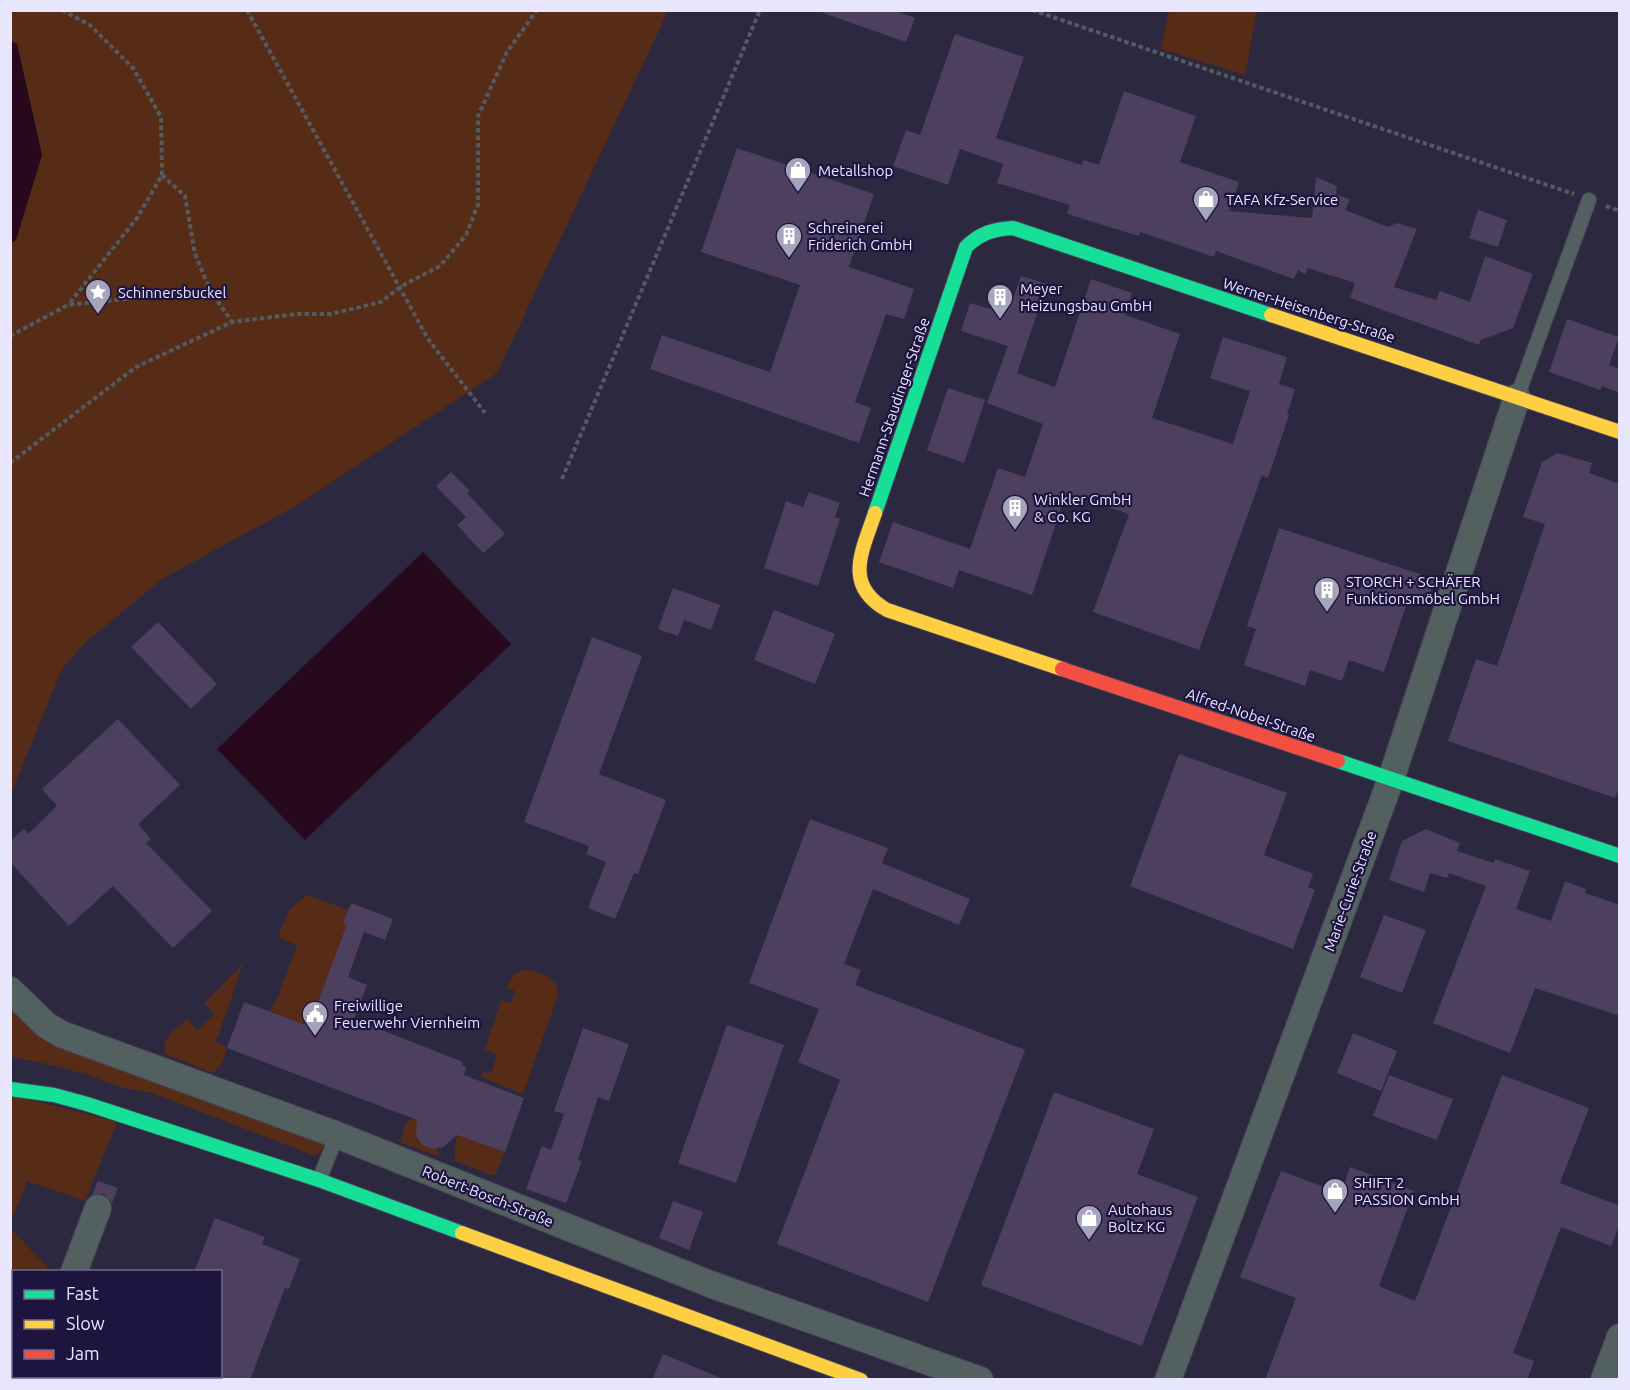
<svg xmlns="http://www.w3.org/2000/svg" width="1630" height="1390" viewBox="0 0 1630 1390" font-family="Ubuntu,sans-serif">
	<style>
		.green { fill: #572c16 }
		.water { fill: #27081d }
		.building { fill: #4c405e }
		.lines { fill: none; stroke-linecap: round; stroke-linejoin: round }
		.lane-casing { stroke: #484459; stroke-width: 16 }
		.street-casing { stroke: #484459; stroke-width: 28 }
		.fast-casing { stroke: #484459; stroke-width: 16 }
		.slow-casing { stroke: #484459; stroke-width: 16 }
		.jam-casing { stroke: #484459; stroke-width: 16 }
		.path { stroke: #535a60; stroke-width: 4; stroke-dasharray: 4.5 3; stroke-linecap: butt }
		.lane { stroke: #526160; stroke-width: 14 }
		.street { stroke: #526160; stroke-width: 26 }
		.fast { stroke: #16e098; stroke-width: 14 }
		.slow { stroke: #ffcf43; stroke-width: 14 }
		.jam { stroke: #f24e42; stroke-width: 14 }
		.labels { text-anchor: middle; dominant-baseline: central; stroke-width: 4.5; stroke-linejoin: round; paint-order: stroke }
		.poi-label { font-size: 15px; fill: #e7e6fd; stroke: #1d143f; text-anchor: start }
		.street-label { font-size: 15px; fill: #e7e6fd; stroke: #1d143f }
	</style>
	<rect width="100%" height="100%" fill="#2c2840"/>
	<!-- green -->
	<g class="green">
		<path d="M11 10 668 11 497 373 299 504 162 579 85 643 62 669 11 794V243L16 240 42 155 17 44 11 41Z"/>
		<path d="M1169 11H1257L1245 75 1161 49Z"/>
		<path d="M307 895 348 910 344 923 347 924 309 1026 270 1011 278 997 297 945 278 937 289 910Z"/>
		<path d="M243 964 216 1042 227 1048 222 1065 212 1073 165 1054C161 1037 175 1030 187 1019L197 1030 214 1014 204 1003Z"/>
		<path d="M523 970C538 970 559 978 558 995L523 1094 481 1077 483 1072 491 1073 497 1055 485 1049 501 1000 511 1003 515 991 506 988 513 975Z"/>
		<path d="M10 1001 324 1141V1146L320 1153 313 1155 152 1093 124 1088 85 1074 47 1064 11 1057Z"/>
		<path d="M11 1095 117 1122 85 1201 27 1181 11 1222Z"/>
		<path d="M414 1118 425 1122 416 1136C420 1146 428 1149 438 1148L439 1157 400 1142 406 1123Z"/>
		<path d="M457 1134 505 1152 495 1175H492L454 1161Z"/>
		<path d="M10 1229H11L51 1271 14 1272 13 1276 11 1272Z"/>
	</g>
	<!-- water -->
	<g class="water">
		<path d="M11 41 17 44 42 155 16 240 11 243Z"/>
		<path d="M423 552 511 644 305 840 217 749Z"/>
	</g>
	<!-- building -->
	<g class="building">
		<path d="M824 10H893L915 18 906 42 823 13Z"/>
		<path d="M955 34 1024 57 996 138 1082 165 1083 160 1099 165 1124 91 1196 116 1180 162 1239 182 1229 211 1312 218 1316 177 1337 186 1336 195 1350 199 1345 210 1388 227 1397 223 1417 229 1394 287 1436 300 1440 291 1470 302 1485 256 1533 274 1513 328 1481 340 1479 345 1350 298 1355 283 1308 268 1305 274 1298 270 1294 279 1216 251 1214 257 1140 232 1139 236 1067 214 1070 205 997 183 1003 164 960 149 948 185 893 166 906 130 920 135Z"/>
		<path d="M737 148 874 194 849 267 914 289 904 319 886 314 855 402 871 408 859 443 650 369 662 335 770 372 800 285 701 252Z"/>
		<path d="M1478 210 1507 220 1498 247 1469 238Z"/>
		<path d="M1021 276 1047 284 1017 373 1055 387 1091 279 1132 293 1125 315 1180 334 1152 418 1233 444 1250 391 1210 378 1223 337 1287 357 1279 384 1295 389 1287 415H1289L1268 478 1262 475 1199 650 1093 612 1129 514 1066 493 1032 595 959 570 953 588 879 562 893 522 970 549 998 468 1025 477 1043 424 987 403 1008 346 961 331 970 303 990 309 994 297 1012 302Z"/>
		<path d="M1567 319 1619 337 1609 365 1620 369V393L1602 386 1600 390 1549 372Z"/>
		<path d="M948 388 985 400 964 463 927 450Z"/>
		<path d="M1558 453 1592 463 1589 473 1620 484V784L1615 798 1448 741 1476 659 1497 666 1545 524 1523 517 1542 462Z"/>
		<path d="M451 472 470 491 467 493 505 534 483 553 457 525 466 517 436 486Z"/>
		<path d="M809 492 840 503 835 517 840 519 818 586 764 568 786 501 803 507Z"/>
		<path d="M1279 528 1435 579 1428 600 1410 594 1384 672 1349 660 1342 681 1310 670 1305 686 1244 665 1256 629 1247 626Z"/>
		<path d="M673 588 720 605 711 630 684 620 678 636 658 629Z"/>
		<path d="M774 610 835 634 815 684 754 660Z"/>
		<path d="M158 622 217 684 191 709 131 647Z"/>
		<path d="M592 637 642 656 599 774 666 800 638 874 634 873 615 919 588 908 606 862 586 854 589 846 524 822Z"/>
		<path d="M118 719 180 785 138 824 151 839 146 843 212 911 173 948 113 886 69 926 10 862V841L24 829 28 834 57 806 42 789Z"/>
		<path d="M1179 754 1287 793 1264 855 1313 874 1308 887 1315 890 1293 949 1130 886Z"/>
		<path d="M810 819 888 848 882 863 970 899 959 925 873 889 844 964 861 970 855 985 1025 1050 928 1302 777 1244 840 1080 798 1062 819 1009 749 983Z"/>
		<path d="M1426 829 1460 843 1457 851 1494 863 1495 859 1530 871 1516 909 1551 921 1565 881 1586 889 1585 893 1620 905V1016L1535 988 1510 1053 1433 1023 1486 886 1449 873 1447 878 1430 873 1424 892 1389 880 1402 841Z"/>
		<path d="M351 903 393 919 385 940 364 932 348 977 367 985 354 1019 463 1062 462 1065 466 1067 464 1075 524 1098 505 1152 457 1135 443 1147 432 1149 422 1145 416 1136 417 1120 227 1048 244 1002 309 1026 347 924 343 923Z"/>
		<path d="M1384 915 1426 930 1402 993 1360 977Z"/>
		<path d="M727 1025 784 1045 736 1183 678 1163Z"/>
		<path d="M583 1028 629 1044 609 1101 598 1097 578 1160 582 1161 566 1203 526 1189 542 1146 551 1150 564 1114 554 1111Z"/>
		<path d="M1353 1033 1397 1051 1381 1091 1337 1073Z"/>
		<path d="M1389 1075 1453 1099 1437 1140 1373 1116Z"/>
		<path d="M1502 1075 1589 1108 1560 1183 1620 1206V1224L1611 1246 1561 1227 1513 1353 1534 1361 1527 1380H1265L1296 1298 1240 1277 1281 1171 1341 1193 1350 1167 1414 1191 1379 1286 1415 1301Z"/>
		<path d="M1054 1092 1154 1129 1137 1174 1198 1197 1142 1346 981 1285Z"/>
		<path d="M98 1181 118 1188 112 1203 104 1194 92 1195Z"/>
		<path d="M673 1201 703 1212 689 1250 659 1238Z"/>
		<path d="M215 1218 265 1237 262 1244 300 1259 289 1289 285 1288 250 1380H220V1272H194Z"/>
		<path d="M663 1354 723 1379V1380H652Z"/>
	</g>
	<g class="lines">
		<!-- lane casing -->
		<g class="lane-casing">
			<g id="lane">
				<path d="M1517 397 1589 200"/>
				<path d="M319 1180 337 1135"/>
			</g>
		</g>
		<!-- street casing -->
		<g class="street-casing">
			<g id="street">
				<path d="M10 990 46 1025 61 1034 337 1135 710 1284 980 1380"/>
				<path d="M74 1272 98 1208"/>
				<path d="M32 1380 34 1376"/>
				<path d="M1168 1380 1391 779 1517 397"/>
				<path d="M1604 1380 1620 1337"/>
			</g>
		</g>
		<!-- fast casing -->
		<g class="fast-casing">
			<g id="fast">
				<path d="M875 513 966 247C980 233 994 229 1013 228L1271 315"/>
				<path d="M1338 761 1620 856"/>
				<path d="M10 1089 54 1095 87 1104 319 1180 462 1233"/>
			</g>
		</g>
		<!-- slow casing -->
		<g class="slow-casing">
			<g id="slow">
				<path d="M1271 315 1620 432"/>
				<path d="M875 513C862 552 843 585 887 610L1062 669"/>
				<path d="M462 1233 861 1380"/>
			</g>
		</g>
		<!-- jam casing -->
		<g class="jam-casing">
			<path id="jam" d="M1062 669 1338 761"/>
		</g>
		<!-- path -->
		<g class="path">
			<path d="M62 10 90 25 133 68 161 117 162 175 137 218 68 305"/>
			<path d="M247 10 428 339 485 413"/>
			<path d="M1032 10 1574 194"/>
			<path d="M162 175 185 196 195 254 210 290 232 322"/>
			<path d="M1606 206 1620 211"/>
			<path d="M10 336 68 305 210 290"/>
			<path d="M10 463 136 367 232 322 297 314H331L381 302 400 287 440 266 466 235 478 205V116L507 52 537 10"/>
			<path d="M562 479 760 10"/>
		</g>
		<!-- lane -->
		<use href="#lane" class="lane"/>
		<!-- street -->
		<use href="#street" class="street"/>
		<!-- fast -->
		<use href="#fast" class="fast"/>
		<!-- slow -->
		<use href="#slow" class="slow"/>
		<!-- jam -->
		<use href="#jam" class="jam"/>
	</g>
	<!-- icons -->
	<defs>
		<g id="shop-pin" transform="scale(1.35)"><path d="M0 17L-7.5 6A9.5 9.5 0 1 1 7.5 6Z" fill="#a6a4bb" stroke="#1d143f"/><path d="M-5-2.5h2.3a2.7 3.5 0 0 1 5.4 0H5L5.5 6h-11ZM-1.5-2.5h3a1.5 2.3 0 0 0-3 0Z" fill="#fff"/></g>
		<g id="building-pin" transform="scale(1.35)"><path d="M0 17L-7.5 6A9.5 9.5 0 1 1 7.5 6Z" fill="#a6a4bb" stroke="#1d143f"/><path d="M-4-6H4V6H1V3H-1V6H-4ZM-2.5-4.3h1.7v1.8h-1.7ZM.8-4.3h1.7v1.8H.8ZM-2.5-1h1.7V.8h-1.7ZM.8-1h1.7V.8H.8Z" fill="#fff"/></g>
		<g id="sight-pin" transform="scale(1.35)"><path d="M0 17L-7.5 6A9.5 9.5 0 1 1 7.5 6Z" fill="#a6a4bb" stroke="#1d143f"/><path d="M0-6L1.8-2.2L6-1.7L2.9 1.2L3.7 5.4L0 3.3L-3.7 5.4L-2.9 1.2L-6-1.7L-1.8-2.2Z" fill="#fff"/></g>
		<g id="civic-pin" transform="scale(1.35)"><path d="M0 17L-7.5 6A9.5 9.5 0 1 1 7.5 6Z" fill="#a6a4bb" stroke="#1d143f"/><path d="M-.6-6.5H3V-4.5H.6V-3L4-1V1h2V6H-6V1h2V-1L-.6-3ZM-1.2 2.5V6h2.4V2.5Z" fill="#fff"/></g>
	</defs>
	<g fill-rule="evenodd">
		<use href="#shop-pin" x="798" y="170"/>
		<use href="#shop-pin" x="1206" y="199"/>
		<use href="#building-pin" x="789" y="236"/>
		<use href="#sight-pin" x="98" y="292"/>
		<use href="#building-pin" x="1000" y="297"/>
		<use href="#building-pin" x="1015" y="508"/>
		<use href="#building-pin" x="1327" y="590"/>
		<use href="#civic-pin" x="315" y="1014"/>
		<use href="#shop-pin" x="1335" y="1191"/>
		<use href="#shop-pin" x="1089" y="1218"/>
	</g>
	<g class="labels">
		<!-- poi labels -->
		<g class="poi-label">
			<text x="818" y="170">Metallshop</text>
			<text x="1226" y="199">TAFA Kfz-Service</text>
			<text x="808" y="227">Schreinerei<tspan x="808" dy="17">Friderich GmbH</tspan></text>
			<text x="1020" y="288">Meyer<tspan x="1020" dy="17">Heizungsbau GmbH</tspan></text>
			<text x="118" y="292">Schinnersbuckel</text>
			<text x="1034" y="499">Winkler GmbH<tspan x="1034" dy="17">&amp; Co. KG</tspan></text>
			<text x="1346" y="581">STORCH + SCHÄFER<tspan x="1346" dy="17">Funktionsmöbel GmbH</tspan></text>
			<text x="334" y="1005">Freiwillige<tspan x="334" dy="17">Feuerwehr Viernheim</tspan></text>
			<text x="1354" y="1182">SHIFT 2<tspan x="1354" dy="17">PASSION GmbH</tspan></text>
			<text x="1108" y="1209">Autohaus<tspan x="1108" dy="17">Boltz KG</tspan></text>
		</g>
		<!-- street labels -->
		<g class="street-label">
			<text transform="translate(1309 310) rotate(18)">Werner-Heisenberg-Straße</text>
			<text transform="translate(894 407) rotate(-71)">Hermann-Staudinger-Straße</text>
			<text transform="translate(1251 715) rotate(19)">Alfred-Nobel-Straße</text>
			<text transform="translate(1350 891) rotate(-70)">Marie-Curie-Straße</text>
			<text transform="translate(488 1196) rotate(22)">Robert-Bosch-Straße</text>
		</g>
	</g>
	<!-- border -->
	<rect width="1630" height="1390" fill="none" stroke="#e7e6fd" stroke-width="24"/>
	<!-- legend -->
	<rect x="12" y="1270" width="210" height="108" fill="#1d143f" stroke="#6e688b" stroke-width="1.5"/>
	<rect x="24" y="1290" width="30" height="9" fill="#16e098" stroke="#6e688b" stroke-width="1.5"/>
	<text x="66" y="1300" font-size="18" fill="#e7e6fd">Fast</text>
	<rect x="24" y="1320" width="30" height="9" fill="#ffcf43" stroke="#6e688b" stroke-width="1.5"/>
	<text x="66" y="1330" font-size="18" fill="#e7e6fd">Slow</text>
	<rect x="24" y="1350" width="30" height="9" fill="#f24e42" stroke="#6e688b" stroke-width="1.5"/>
	<text x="66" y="1360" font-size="18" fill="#e7e6fd">Jam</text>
</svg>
